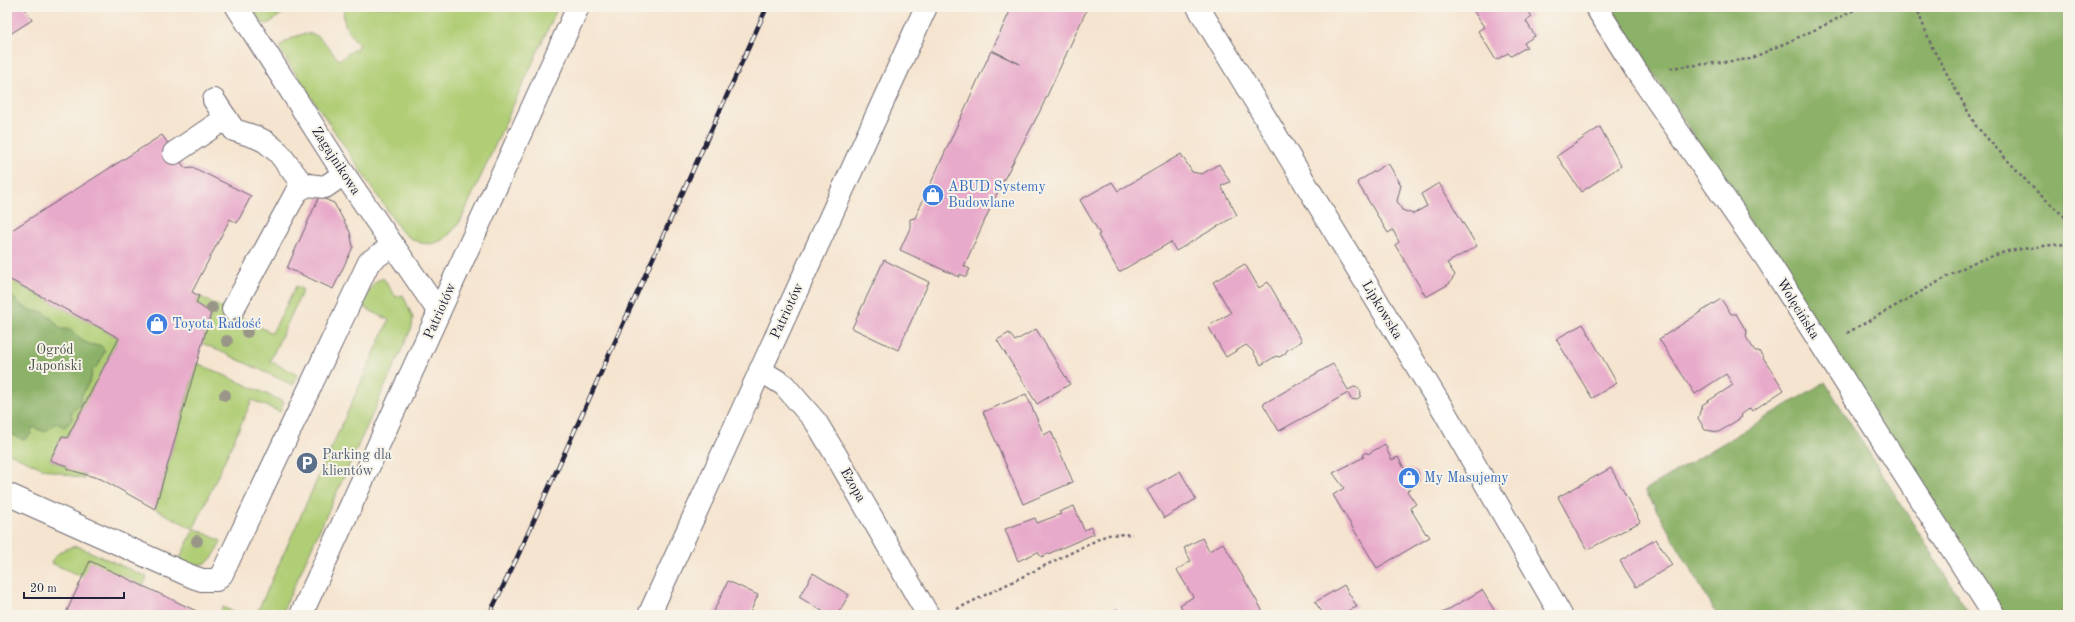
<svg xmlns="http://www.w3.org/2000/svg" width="2075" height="622" viewBox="0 0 2075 622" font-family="'Old Standard TT',serif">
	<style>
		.green { fill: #b0ce76; stroke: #697858 }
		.forest { fill: #8cb167; stroke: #576a51 }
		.building { fill: #e8aaca }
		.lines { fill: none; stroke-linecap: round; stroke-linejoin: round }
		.minor-casing { stroke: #6c666f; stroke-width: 24 }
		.major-casing { stroke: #6c666f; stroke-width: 24 }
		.path { stroke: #6c666f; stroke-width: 2.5; stroke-dasharray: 3 3; stroke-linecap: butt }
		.minor { stroke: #fff; stroke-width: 22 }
		.major { stroke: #fff; stroke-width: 22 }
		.rail-casing { stroke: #22223b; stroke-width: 4.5 }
		.rail { stroke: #f7f3e8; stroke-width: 3; stroke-dasharray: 9; stroke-linecap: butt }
		.tree { fill: #999688 }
		.labels { text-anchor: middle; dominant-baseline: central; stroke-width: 4; stroke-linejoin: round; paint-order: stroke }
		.street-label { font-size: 14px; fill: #22223b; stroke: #f7f3e8 }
		.shop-label { font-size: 14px; fill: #366cbe; stroke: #f7f3e8; text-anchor: start }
		.park-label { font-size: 14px; fill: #4d564d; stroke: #f7f3e8 }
		.service-label { font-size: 14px; fill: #4e5e75; stroke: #f7f3e8; text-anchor: start }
	</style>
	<rect width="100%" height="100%" fill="#f7f3e8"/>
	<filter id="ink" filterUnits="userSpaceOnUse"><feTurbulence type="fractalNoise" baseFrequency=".025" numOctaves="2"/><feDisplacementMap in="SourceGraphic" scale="8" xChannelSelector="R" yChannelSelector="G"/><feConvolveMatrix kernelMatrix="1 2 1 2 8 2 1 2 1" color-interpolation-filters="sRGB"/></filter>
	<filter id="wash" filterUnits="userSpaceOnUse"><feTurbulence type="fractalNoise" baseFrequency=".012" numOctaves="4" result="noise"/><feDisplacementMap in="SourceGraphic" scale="16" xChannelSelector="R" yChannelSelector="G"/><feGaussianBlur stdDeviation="0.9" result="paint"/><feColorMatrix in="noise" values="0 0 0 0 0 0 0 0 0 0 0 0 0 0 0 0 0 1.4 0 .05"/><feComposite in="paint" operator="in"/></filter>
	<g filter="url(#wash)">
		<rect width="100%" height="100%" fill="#f5e4cf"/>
		<!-- green -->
		<g class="green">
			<path d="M252 7H291L268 24 262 23Z"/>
			<path d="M345 7H558L461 220C445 245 426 253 401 231L280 50 281 45C314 23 318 35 339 60L359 46C351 34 339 22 345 7Z"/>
			<path d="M7 278 119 338 67 438 62 436 50 460 85 474 84 479 44 469 7 452Z"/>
			<path d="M383 278 396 297 403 295 413 318 412 327 281 615H256L389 320 363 307C367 296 371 281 383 278Z"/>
			<path d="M296 286 303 290 270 361 298 375 293 385 202 343 211 313 196 303 199 296 272 333Z"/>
			<path d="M197 363 284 402 280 412 252 400 194 528 221 541C212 564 203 570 179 560L194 529 155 509Z"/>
			<path d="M77 546 147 577 143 586 83 577 51 563C55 553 67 547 77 546Z"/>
			<path d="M223 607 240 615H219Z"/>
		</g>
		<!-- forest -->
		<g class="forest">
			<path d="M1610 7H1905L1906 9 2068 7V615H2005Z"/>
			<path d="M7 290C15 300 27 313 41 311L52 319 61 329H70C79 339 86 346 100 345L105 350 99 364 92 371C92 385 79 392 80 405L71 412 72 420 65 427 56 423 45 432 32 427 31 434 24 440 13 435H7Z"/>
			<path d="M1825 382 1970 615H1717L1645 490Z"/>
		</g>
		<g id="blocks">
			<!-- building -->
			<g class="building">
				<path d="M7 7H24L32 20 7 36Z"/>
				<path d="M1012 7H1088L1040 111 999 189 964 266 970 269 966 277 960 274 959 277 900 250 910 228V219L915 218 991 51 1020 64 992 50Z"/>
				<path d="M1471 7H1526L1532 17 1526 21 1535 36 1524 43 1527 47 1511 56 1508 53 1496 60 1478 31 1484 27Z"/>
				<path d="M1600 127 1621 166 1581 192 1557 156Z"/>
				<path d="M162 135 185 168 192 167 251 196 237 223 230 219 192 292 199 296 196 303 211 313 155 509 101 479 67 469V466L50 460 62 436 67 438 119 338 7 278V233Z"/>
				<path d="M1181 154 1192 172 1202 174 1219 164 1230 182 1221 186 1237 215 1176 251 1171 242 1119 272 1098 235 1100 234 1080 200 1112 182 1118 191Z"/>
				<path d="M1388 163 1401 185 1397 201 1402 210 1413 214 1427 206 1421 194 1439 183 1477 246 1447 263 1455 275 1449 284 1426 297 1395 245 1399 242 1393 230 1388 233 1357 182Z"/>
				<path d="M319 197 334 203 350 232 353 247 333 289 287 268Z"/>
				<path d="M884 260 929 282 898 350 852 328Z"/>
				<path d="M1245 264 1259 288 1268 282 1302 341 1287 350 1285 354 1279 357 1276 356 1261 365 1252 350 1246 345 1226 357 1208 326 1231 313 1213 282Z"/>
				<path d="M1721 299 1731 314H1736L1747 332 1746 337 1755 351H1759L1784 390 1752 411 1750 408 1741 415 1742 417 1719 432 1705 430 1698 418 1702 405 1733 385 1726 374 1695 394 1659 339Z"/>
				<path d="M1583 324 1617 383 1592 398 1556 339Z"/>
				<path d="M1036 329 1070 384 1037 404 997 340 1009 333 1015 341Z"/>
				<path d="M1333 364 1348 390 1354 387 1358 388 1361 392 1360 397 1356 400 1351 399 1348 393 1279 431 1263 404Z"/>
				<path d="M1026 394 1044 435 1051 431 1073 482 1023 504 983 412Z"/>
				<path d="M1385 444 1387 448 1386 449 1392 460 1398 457 1405 470 1410 468 1418 472 1419 482 1407 491 1416 504 1410 508 1426 534 1427 533 1430 537 1377 568 1333 495 1344 488 1333 473 1364 457 1363 455 1366 452 1368 454Z"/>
				<path d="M1611 468 1640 522 1587 550 1558 497Z"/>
				<path d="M1180 471 1196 499 1164 518 1147 490Z"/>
				<path d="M1074 506 1084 530 1091 527 1094 534 1041 557 1038 552 1018 561 1005 529 1035 518 1037 523 1061 514 1059 512Z"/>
				<path d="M1202 538 1209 551 1223 543 1265 615H1186L1180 605 1193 597 1177 570 1191 561 1184 548Z"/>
				<path d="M1656 539 1672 565 1636 587 1620 561Z"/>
				<path d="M90 561 192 609 205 615H65Z"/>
				<path d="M813 573 849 595 837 615H829L799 597Z"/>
				<path d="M728 581 758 595 749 615H716L713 613Z"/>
				<path d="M1344 585 1357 607 1347 611 1350 615H1324L1315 602Z"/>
				<path d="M1482 590 1497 615H1439Z"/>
				<path d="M1117 609 1121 615H1107Z"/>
			</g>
		</g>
	</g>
	<g filter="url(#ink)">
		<use href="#blocks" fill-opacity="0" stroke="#6c666f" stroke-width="1"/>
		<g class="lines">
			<!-- minor casing -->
			<g class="minor-casing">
				<g id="minor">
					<path d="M237 7 344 174 439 312"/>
					<path d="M1198 7 1444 411 1561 615"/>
					<path d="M1596 7 1637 72 1768 261 1994 615"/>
					<path d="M214 100 234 130 256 137 266 142 278 152 300 181 308 185"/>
					<path d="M174 153 226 118"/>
					<path d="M233 309 297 191 308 185 325 187 344 174"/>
					<path d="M760 370 784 385 816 422 837 457 928 615"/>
					<path d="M7 494 193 577 202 580H216L222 574 369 262 392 246"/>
				</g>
			</g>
			<!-- major casing -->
			<g class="major-casing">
				<g id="major">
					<path d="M301 615 578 7"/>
					<path d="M649 615 926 7"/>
				</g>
			</g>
			<!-- path -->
			<g class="path">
				<path d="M1916 7 1932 47 1976 126 2031 186 2068 220"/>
				<path d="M1670 68 1750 59 1821 27 1860 7"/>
				<path d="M1847 333 1972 263 2008 251 2059 244 2068 245"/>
				<path d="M957 609 1107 535 1132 534"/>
			</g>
			<!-- minor -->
			<use href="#minor" class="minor"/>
			<!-- major -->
			<use href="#major" class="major"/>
			<!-- rail casing -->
			<g class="rail-casing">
				<path id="rail" d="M489 615 515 562 767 7"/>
			</g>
			<!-- rail -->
			<use href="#rail" class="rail"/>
		</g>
		<!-- trees -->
		<g class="tree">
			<circle cx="212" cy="308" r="6"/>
			<circle cx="237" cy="323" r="6"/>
			<circle cx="247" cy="332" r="6"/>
			<circle cx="227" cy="341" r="6"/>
			<circle cx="225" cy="395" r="6"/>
			<circle cx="197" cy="541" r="6"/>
		</g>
	</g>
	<!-- icons -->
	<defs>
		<g id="shop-disc" transform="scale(1.15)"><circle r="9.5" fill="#3f7fe0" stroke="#f7f3e8"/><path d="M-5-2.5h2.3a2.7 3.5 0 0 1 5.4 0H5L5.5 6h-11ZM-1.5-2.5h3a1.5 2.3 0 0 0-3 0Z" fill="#fff"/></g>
		<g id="parking-disc" transform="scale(1.15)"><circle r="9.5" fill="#5c6f8a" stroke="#f7f3e8"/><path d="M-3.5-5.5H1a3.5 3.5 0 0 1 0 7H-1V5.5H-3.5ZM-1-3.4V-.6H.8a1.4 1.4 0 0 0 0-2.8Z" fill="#fff"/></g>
	</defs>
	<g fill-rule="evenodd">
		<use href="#shop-disc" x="933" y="195"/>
		<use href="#shop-disc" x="157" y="324"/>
		<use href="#parking-disc" x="307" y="463"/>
		<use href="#shop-disc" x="1409" y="478"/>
	</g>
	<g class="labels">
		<!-- street labels -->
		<g class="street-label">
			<text transform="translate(336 161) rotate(57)">Zagajnikowa</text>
			<text transform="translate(1798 309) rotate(58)">Wolęcińska</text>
			<text transform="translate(1382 310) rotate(59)">Lipkowska</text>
			<text transform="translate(440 311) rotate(-66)">Patriotów</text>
			<text transform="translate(787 311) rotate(-65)">Patriotów</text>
			<text transform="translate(853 485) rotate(60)">Ezopa</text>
		</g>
		<!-- shop labels -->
		<g class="shop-label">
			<text x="948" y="187">ABUD Systemy<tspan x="948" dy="16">Budowlane</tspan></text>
			<text x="172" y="324">Toyota Radość</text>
			<text x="1424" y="478">My Masujemy</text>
		</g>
		<!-- park labels -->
		<g class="park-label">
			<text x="55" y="350">Ogród<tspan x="55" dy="16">Japoński</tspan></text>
		</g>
		<!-- service labels -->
		<g class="service-label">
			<text x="322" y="455">Parking dla<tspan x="322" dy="16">klientów</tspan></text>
		</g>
	</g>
	<!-- margin -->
	<rect width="2075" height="622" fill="none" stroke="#f7f3e8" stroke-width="24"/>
	<!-- scale -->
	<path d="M24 592v6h100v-6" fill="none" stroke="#22223b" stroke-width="2"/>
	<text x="30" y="592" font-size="12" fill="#22223b" stroke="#f7f3e8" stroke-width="3" paint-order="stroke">20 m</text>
</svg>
